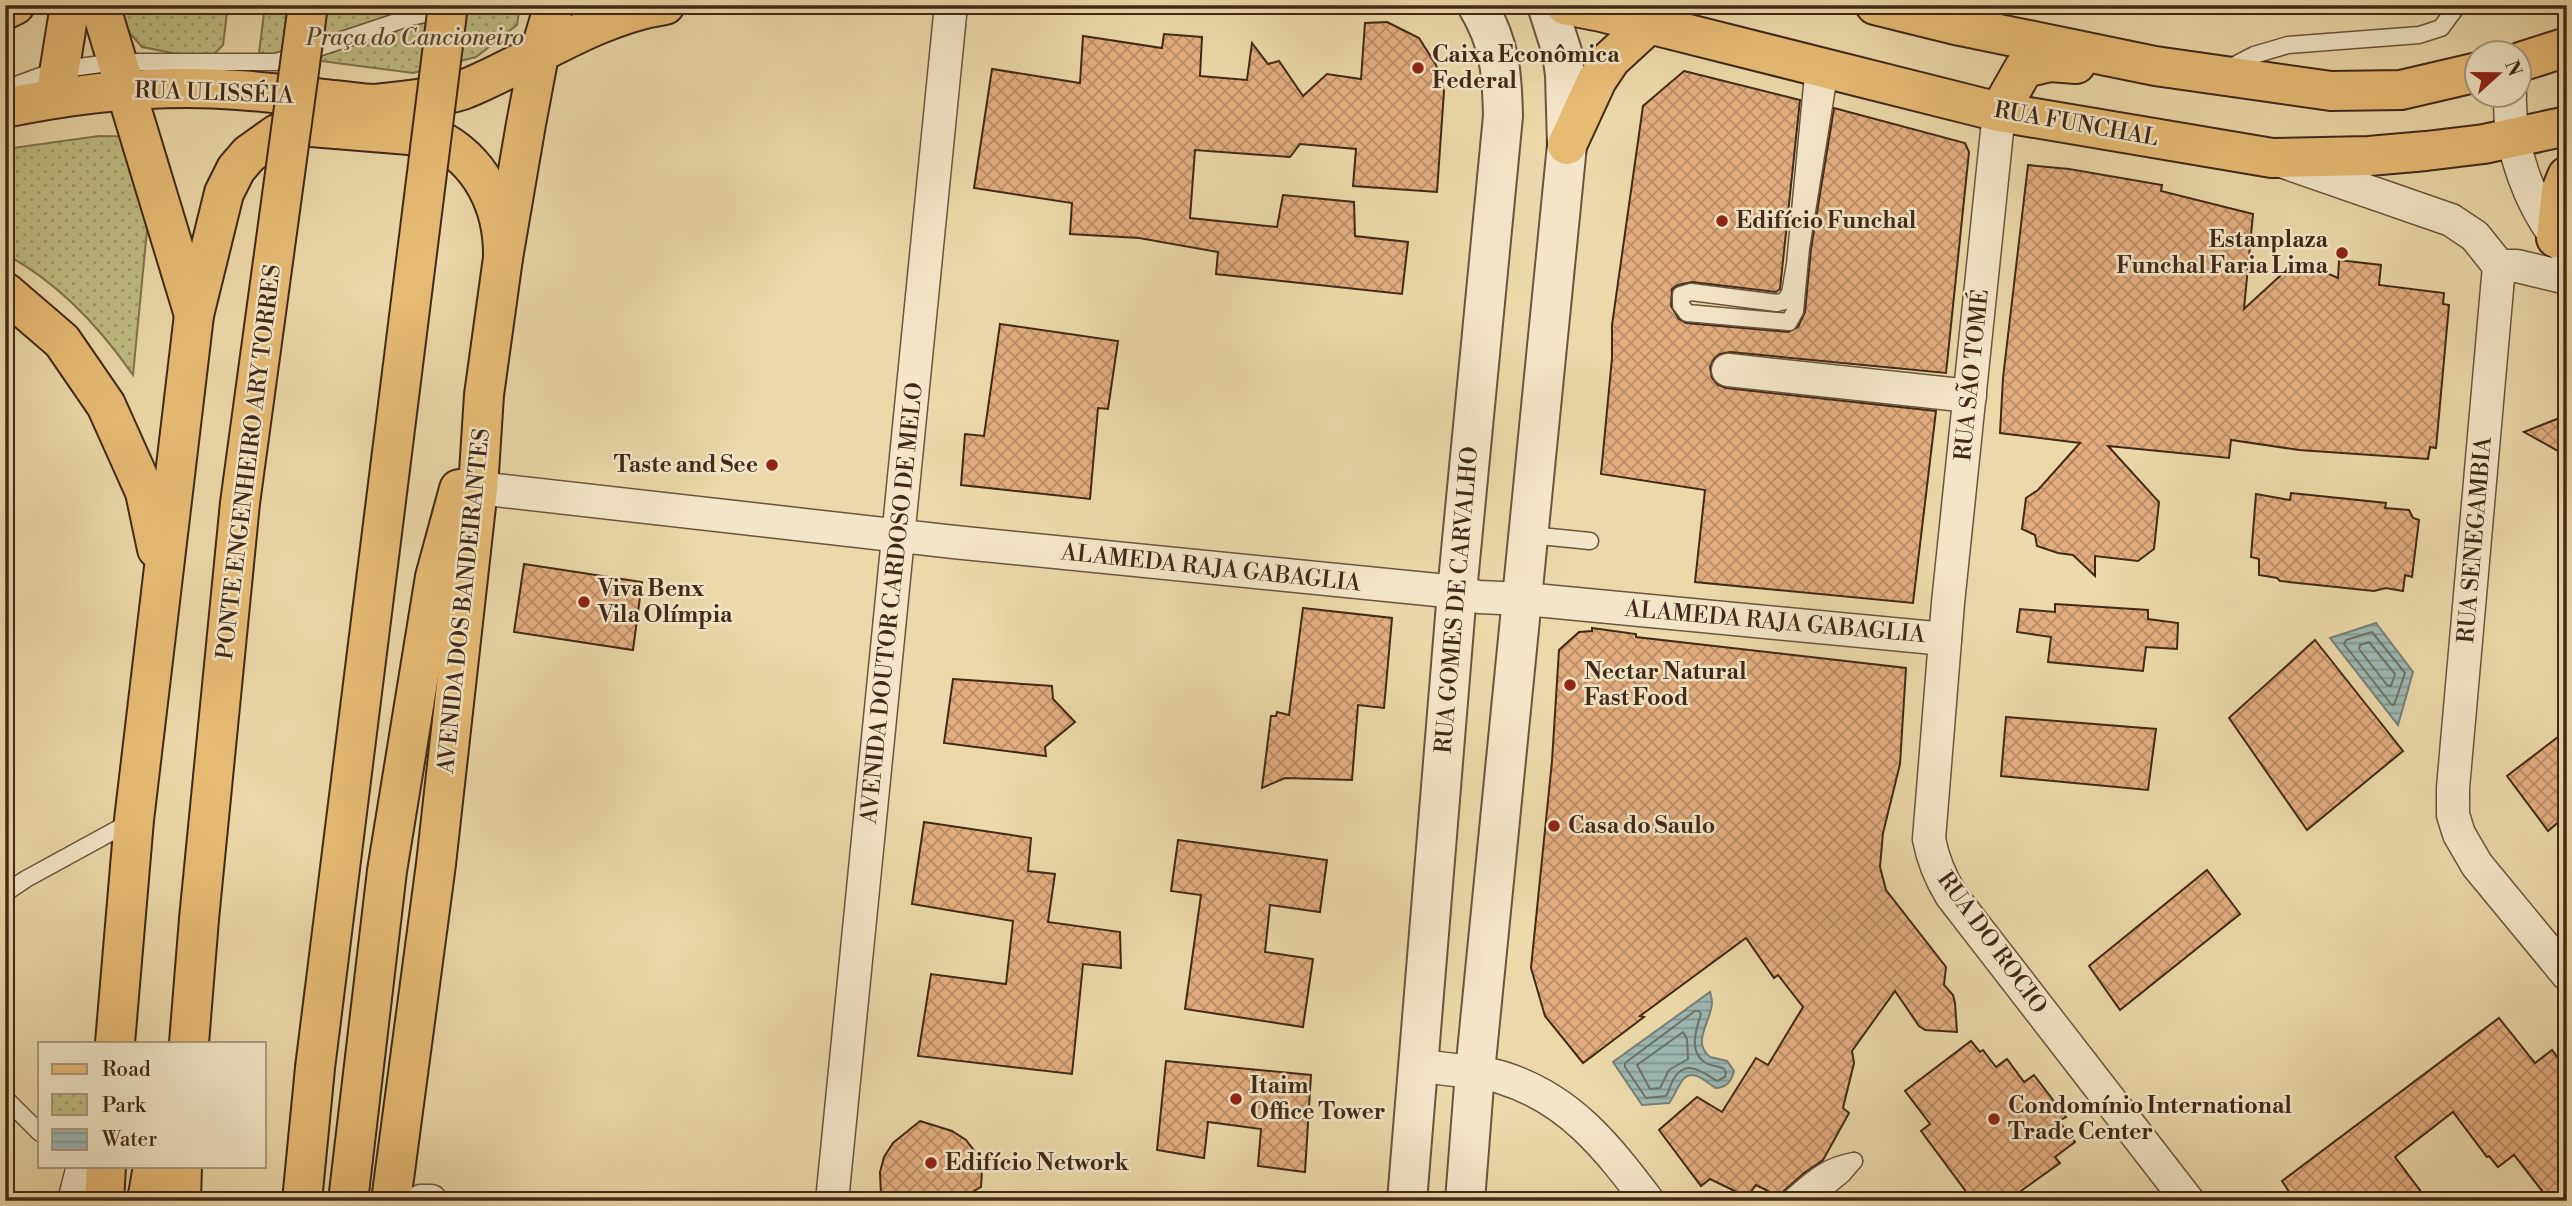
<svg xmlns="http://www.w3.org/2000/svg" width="2572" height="1206" viewBox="0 0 2572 1206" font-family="'Libre Bodoni',serif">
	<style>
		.park { fill: url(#park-dots); stroke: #80724e; stroke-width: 2 }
		.water { fill: url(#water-rules); stroke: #787e75; stroke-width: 2 }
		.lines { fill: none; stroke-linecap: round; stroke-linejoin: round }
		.shore { stroke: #6f7066; stroke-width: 2 }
		.building { fill: url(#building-cross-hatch); stroke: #422818; stroke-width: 2 }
		.service-casing { stroke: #6c543c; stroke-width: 19 }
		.minor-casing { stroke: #6c543c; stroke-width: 35 }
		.tertiary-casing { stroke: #6c543c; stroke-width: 42 }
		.primary-casing { stroke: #422818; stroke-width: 42 }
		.trunk-casing { stroke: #422818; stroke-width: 42 }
		.motorway-casing { stroke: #422818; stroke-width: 42 }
		.service { stroke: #f3e6c8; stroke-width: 16 }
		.minor { stroke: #f3e6c8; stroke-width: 32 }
		.tertiary { stroke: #f3e6c8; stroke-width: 38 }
		.primary { stroke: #e6bc75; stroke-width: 38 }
		.trunk { stroke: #e6bc75; stroke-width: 38 }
		.motorway { stroke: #e6bc75; stroke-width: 38 }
		.trunk-bridge-casing { stroke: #422818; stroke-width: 42; stroke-linecap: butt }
		.motorway-bridge-casing { stroke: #422818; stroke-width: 42; stroke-linecap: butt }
		.trunk-bridge { stroke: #e6bc75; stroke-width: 38 }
		.motorway-bridge { stroke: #e6bc75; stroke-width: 38 }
		.poi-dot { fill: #8f2418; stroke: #f3e6c8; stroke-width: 2.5 }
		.labels { text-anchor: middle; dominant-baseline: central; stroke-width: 5; stroke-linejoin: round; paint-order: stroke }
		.park-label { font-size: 23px; font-style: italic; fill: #5b462e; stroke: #f3e6c8 }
		.poi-label { font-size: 23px; font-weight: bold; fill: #422818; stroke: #f3e6c8; text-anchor: start }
		.street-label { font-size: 23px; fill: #422818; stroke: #f3e6c8 }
	</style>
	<defs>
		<pattern id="park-dots" width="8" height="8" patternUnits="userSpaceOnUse" patternTransform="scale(1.75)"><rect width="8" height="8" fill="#bebc84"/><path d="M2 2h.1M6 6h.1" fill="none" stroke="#9c996b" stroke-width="1.8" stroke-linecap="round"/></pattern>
		<pattern id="water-rules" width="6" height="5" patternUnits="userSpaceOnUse" patternTransform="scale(1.75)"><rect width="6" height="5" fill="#9cb8b3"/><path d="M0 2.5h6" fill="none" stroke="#819691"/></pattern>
		<pattern id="building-cross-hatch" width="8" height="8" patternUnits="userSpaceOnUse" patternTransform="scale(1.75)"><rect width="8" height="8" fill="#e2ae80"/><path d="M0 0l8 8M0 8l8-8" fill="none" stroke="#b98e68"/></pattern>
	</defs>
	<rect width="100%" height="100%" fill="#ecd8aa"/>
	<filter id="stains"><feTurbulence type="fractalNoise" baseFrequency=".00286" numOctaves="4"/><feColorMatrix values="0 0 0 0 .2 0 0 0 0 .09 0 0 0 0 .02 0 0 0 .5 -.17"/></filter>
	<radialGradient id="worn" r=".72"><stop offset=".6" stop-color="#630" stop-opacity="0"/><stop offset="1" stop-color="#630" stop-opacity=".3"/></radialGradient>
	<!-- park -->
	<g class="park">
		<path d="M121 5H228L223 45 208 60 142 47 121 23Z"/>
		<path d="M265 5H520L517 25 476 57 413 73 259 53Z"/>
		<path d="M99 136 156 137 133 375C99 326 58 282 5 254V149Z"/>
	</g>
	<!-- water -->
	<g class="water">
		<path d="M2376 623 2413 672 2398 725 2330 638Z"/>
		<path d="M1710 992C1711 996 1712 999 1712 1003 1711 1022 1691 1042 1710 1057L1727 1061 1734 1071C1731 1082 1727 1087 1716 1088 1710 1085 1707 1081 1701 1078 1681 1066 1678 1093 1669 1103L1642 1105 1613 1062Z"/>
	</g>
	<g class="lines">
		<!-- shore -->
		<g class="shore">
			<path d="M2372 632 2405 673 2394 705 2391 704 2344 644 2346 640Z"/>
			<path d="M2369 642 2395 674 2391 686 2387 685 2359 649 2360 645Z"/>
			<path d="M1695 1011H1699L1701 1014C1696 1029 1688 1053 1706 1063 1711 1066 1717 1066 1723 1068L1726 1072 1725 1077 1717 1081C1703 1073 1686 1057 1673 1080 1670 1086 1669 1091 1666 1096L1646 1098 1625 1067V1063Z"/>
			<path d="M1683 1032 1687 1039 1688 1059 1669 1070 1660 1088 1650 1089 1637 1065Z"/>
		</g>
	</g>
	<!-- building -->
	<g class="building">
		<path d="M1387 22 1419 38 1436 65 1444 91 1437 192 1353 186 1356 149 1300 144 1290 157 1195 150 1190 218 1277 227 1283 195 1354 202 1355 236 1408 242 1402 294 1216 274 1218 252 1139 238 1070 234 1072 203 974 188 992 69 1080 83 1083 36 1162 48 1164 34 1202 37 1200 76 1247 80 1252 43 1268 64 1279 61 1303 96 1327 74 1361 79 1365 23Z"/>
		<path d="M1684 71 1800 100 1780 289 1776 292 1692 282 1678 285 1672 289 1671 306 1679 319 1686 323 1788 332 1798 327 1805 312 1811 249 1834 108 1965 143 1969 152 1946 373 1730 352 1720 354 1714 359 1710 367 1712 378 1718 385 1726 388 1936 411 1913 603 1695 582 1705 490 1601 474 1612 358V325L1643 106Z"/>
		<path d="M2028 165 2069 169 2162 185 2161 191 2253 214 2244 309 2292 265H2308L2338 278 2339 260 2381 265 2379 285 2444 293 2443 304 2449 305 2436 448 2430 447 2428 459 2299 450 2231 440 2229 458 2108 446 2159 502 2154 549 2138 561 2095 556V576L2073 555 2058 553 2037 546 2035 535 2022 529 2026 498 2038 490 2080 443 2000 433 2003 378Z"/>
		<path d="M1000 324 1118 341 1108 409 1098 408 1090 499 961 485 965 434 984 436Z"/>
		<path d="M2567 415V456L2524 432Z"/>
		<path d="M2291 493 2386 503 2385 508 2409 510 2413 518 2419 520 2412 577 2405 575 2403 591 2386 588 2374 591 2280 581 2277 578 2259 575V559L2251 557 2256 494 2290 500Z"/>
		<path d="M524 564 642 582 633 650 514 632Z"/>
		<path d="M2055 604 2148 610V619L2178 623 2177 649 2146 647 2143 671 2048 662 2051 637 2017 632 2020 609 2055 612Z"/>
		<path d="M1303 608 1392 618 1384 708 1358 705 1352 780 1285 778 1262 788 1271 716H1276L1277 712 1289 715Z"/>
		<path d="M1592 628 1636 634V637L1906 668 1900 764 1883 833 1880 867 1886 890 1946 967 1944 985 1953 995 1955 1003 1957 1032 1925 1030 1919 1026 1895 991 1852 1051 1854 1063 1843 1108 1849 1113 1823 1160 1804 1173 1778 1196 1756 1185 1747 1197 1710 1179 1701 1186 1659 1130 1697 1097 1722 1112 1756 1058 1768 1065 1803 1007 1778 975 1774 978 1746 938 1640 1016 1644 1017 1583 1063 1545 1016 1531 968 1552 761 1559 650 1579 632 1592 631Z"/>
		<path d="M2315 640 2403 751 2307 830 2229 718Z"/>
		<path d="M953 679 1052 686 1053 699 1075 722 1045 747 1046 756 944 743Z"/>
		<path d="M2006 717 2156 729 2148 790 2001 776Z"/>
		<path d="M2567 730V815L2548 831 2507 776Z"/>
		<path d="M924 822 1031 838 1028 871 1055 874 1048 922 1120 932 1121 968 1083 964 1072 1074 918 1056 931 974 1006 984 1013 921 912 904Z"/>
		<path d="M1178 840 1327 860 1320 912 1270 905 1265 952 1313 959 1303 1027 1185 1009 1201 895 1171 891Z"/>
		<path d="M2207 870 2240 914 2120 1010 2089 966Z"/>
		<path d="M2499 1018 2535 1063 2552 1050 2567 1070V1201H2550L2514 1155 2498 1167 2489 1156 2487 1157 2453 1112 2395 1157 2428 1201H2295L2282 1181Z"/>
		<path d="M1971 1041 1980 1052 1983 1050 1996 1067 2007 1059 2024 1082 2034 1075 2066 1117 2059 1121 2075 1142 2055 1157 2060 1163 2007 1201H1973L1921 1131 1930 1124 1905 1091Z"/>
		<path d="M1166 1061 1311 1075 1305 1172 1258 1166 1261 1129 1208 1122 1204 1158 1157 1150Z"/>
		<path d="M920 1121 952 1131 966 1140 976 1153 982 1170 981 1187 956 1201H930L898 1195 881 1196 880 1172 884 1157 893 1143Z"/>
	</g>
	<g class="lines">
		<!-- service casing -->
		<g class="service-casing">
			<g id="service">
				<path d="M1814 65 1795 264 1790 293 1785 301 1777 303 1691 292 1681 295V305L1687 313 1789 322 1795 311 1801 248 1830 69"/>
				<path d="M2227 69 2254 55 2288 45 2419 35 2441 28 2458 5"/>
				<path d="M5 89 57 70 116 62H276L411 17 447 9"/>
				<path d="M1530 535 1590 541"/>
				<path d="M5 893 26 879 132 821"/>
				<path d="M5 1098 40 1133"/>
				<path d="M1787 1201C1810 1181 1824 1166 1854 1161"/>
				<path d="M1810 1201 1842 1175 1854 1161"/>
			</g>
		</g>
		<!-- minor casing -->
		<g class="minor-casing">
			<g id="minor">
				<path d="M2510 94C2508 147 2530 207 2564 247"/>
				<path d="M1999 112 1948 603 1929 839C1933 860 1940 877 1951 895L2188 1201"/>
				<path d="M2284 162 2451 220 2475 236 2499 266"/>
				<path d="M2499 266 2453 788V815L2459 834 2477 865 2567 974"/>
				<path d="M2499 266H2517L2567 278"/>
				<path d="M1728 370 1970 396"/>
				<path d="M478 488 954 542 1457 592 1479 597 1524 599 1945 639"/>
				<path d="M1418 1064C1446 1072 1475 1069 1503 1078 1570 1099 1607 1147 1648 1201"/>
				<path d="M74 1201 83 1166"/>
				<path d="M421 1201H431"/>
				<path d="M832 1201 951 5"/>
			</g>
		</g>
		<!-- tertiary casing -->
		<g class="tertiary-casing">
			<g id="tertiary">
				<path d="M1407 1201 1457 592 1503 116C1502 73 1500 43 1477 5"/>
				<path d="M1465 1201 1475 1072 1567 145 1565 75 1562 52 1547 5"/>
			</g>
		</g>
		<!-- primary casing -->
		<g class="primary-casing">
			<g id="primary">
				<path d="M1565 5 1601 12 1999 112 2272 158 2369 156 2426 151 2484 144 2567 126"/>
				<path d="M1875 5 1960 26 2155 66 2331 91 2401 90 2478 72"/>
				<path d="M2520 62 2567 47"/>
				<path d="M55 98 70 5"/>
				<path d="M5 108C83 92 159 84 238 90 270 92 301 96 333 100 347 101 362 104 375 104 394 102 449 96 465 89 531 62 593 16 665 5"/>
				<path d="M1999 112 2024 68 2050 62 2076 64"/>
				<path d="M1567 145 1597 80 1611 59 1649 24"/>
				<path d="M2556 238 2561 191 2567 176"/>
			</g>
		</g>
		<!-- trunk casing -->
		<g class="trunk-casing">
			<g id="trunk">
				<path d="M100 5 194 315"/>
				<path d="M5 10 15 5"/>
				<path d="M5 292 62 341 106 405 145 492 157 549"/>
				<path d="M115 1043 134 820 194 315 224 193 236 169 249 154 277 134 299 126 434 137C481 160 504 206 503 258"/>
				<path d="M189 1043 199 919"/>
				<path d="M104 1201 106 1166"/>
				<path d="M147 1201 153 1166"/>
				<path d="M181 1201 182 1166"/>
				<path d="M348 1201 387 871 435 577 459 489"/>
				<path d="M391 1201 436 864 478 488 484 395 503 258 526 124 539 55 554 5"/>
			</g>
		</g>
		<!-- motorway casing -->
		<g class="motorway-casing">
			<path id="motorway" d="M302 1201 315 1068"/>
		</g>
		<!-- service -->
		<use href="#service" class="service"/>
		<!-- minor -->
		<use href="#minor" class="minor"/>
		<!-- tertiary -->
		<use href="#tertiary" class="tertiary"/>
		<!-- primary -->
		<use href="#primary" class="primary"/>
		<!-- trunk -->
		<use href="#trunk" class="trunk"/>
		<!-- motorway -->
		<use href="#motorway" class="motorway"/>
		<!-- trunk-bridge casing -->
		<g class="trunk-bridge-casing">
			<path id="trunk-bridge" d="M199 919 240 503 308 5"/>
		</g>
		<!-- motorway-bridge casing -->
		<g class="motorway-bridge-casing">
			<path id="motorway-bridge" d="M315 1068 448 5"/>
		</g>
		<!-- trunk-bridge -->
		<use href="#trunk-bridge" class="trunk-bridge"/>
		<!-- motorway-bridge -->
		<use href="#motorway-bridge" class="motorway-bridge"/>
	</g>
	<!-- markers -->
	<g class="poi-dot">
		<circle cx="1418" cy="68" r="7"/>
		<circle cx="1722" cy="221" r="7"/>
		<circle cx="2342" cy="253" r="7"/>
		<circle cx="772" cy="465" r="7"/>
		<circle cx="584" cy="602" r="7"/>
		<circle cx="1570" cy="685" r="7"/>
		<circle cx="1554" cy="826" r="7"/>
		<circle cx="1236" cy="1099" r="7"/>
		<circle cx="1994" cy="1119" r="7"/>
		<circle cx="931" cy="1163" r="7"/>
	</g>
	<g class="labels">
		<!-- park labels -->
		<g class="park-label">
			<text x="415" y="38">Praça do Cancioneiro</text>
		</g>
		<!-- poi labels -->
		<g class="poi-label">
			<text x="1432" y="55">Caixa Econômica<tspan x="1432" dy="26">Federal</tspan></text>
			<text x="1736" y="221">Edifício Funchal</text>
			<text x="2328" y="240" text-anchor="end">Estanplaza<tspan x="2328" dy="26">Funchal Faria Lima</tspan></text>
			<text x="758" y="465" text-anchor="end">Taste and See</text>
			<text x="598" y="589">Viva Benx<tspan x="598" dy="26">Vila Olímpia</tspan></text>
			<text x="1584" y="672">Nectar Natural<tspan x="1584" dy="26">Fast Food</tspan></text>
			<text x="1568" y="826">Casa do Saulo</text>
			<text x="1250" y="1086">Itaim<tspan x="1250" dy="26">Office Tower</tspan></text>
			<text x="2008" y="1106">Condomínio International<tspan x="2008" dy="26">Trade Center</tspan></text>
			<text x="945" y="1163">Edifício Network</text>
		</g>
		<!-- street labels -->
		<g class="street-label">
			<text transform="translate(214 93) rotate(2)">RUA ULISSÉIA</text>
			<text transform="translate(2076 124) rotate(10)">RUA FUNCHAL</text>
			<text transform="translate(1972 375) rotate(-84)">RUA SÃO TOMÉ</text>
			<text transform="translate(249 462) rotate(-83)">PONTE ENGENHEIRO ARY TORRES</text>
			<text transform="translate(2475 540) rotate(-85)">RUA SENEGAMBIA</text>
			<text transform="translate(1211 568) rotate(6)">ALAMEDA RAJA GABAGLIA</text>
			<text transform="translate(1457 600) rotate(-85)">RUA GOMES DE CARVALHO</text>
			<text transform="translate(464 601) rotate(-84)">AVENIDA DOS BANDEIRANTES</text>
			<text transform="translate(892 603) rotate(-84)">AVENIDA DOUTOR CARDOSO DE MELO</text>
			<text transform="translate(1775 622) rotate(5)">ALAMEDA RAJA GABAGLIA</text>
			<text transform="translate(1992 943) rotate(54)">RUA DO ROCIO</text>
		</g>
	</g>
	<!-- margin -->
	<rect width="2572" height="1206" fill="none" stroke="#ecd8aa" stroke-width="28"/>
	<rect x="7" y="7" width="2558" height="1192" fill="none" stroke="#422818" stroke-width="3.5"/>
	<rect x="14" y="14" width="2544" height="1178" fill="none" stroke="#422818" stroke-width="2"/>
	<!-- legend -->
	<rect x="38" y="1042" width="228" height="126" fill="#f3e6c8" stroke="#ac9a82" stroke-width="2"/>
	<rect x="52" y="1064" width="35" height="10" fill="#e6bc75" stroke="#ac9a82" stroke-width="2"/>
	<text x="102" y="1076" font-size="21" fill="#422818">Road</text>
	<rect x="52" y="1094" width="35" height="21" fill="url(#park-dots)" stroke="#ac9a82" stroke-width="2"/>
	<text x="102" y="1112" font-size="21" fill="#422818">Park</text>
	<rect x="52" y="1129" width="35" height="21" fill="url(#water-rules)" stroke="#ac9a82" stroke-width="2"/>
	<text x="102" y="1146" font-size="21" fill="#422818">Water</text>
	<!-- north arrow -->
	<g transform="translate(2498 74) rotate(69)"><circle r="33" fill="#f3e6c8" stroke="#ac9a82" stroke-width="2"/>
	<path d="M0-5L12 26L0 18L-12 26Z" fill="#8f2418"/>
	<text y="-10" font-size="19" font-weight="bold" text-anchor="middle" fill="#422818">N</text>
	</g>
	<rect width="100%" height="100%" filter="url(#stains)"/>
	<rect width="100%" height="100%" fill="url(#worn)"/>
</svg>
